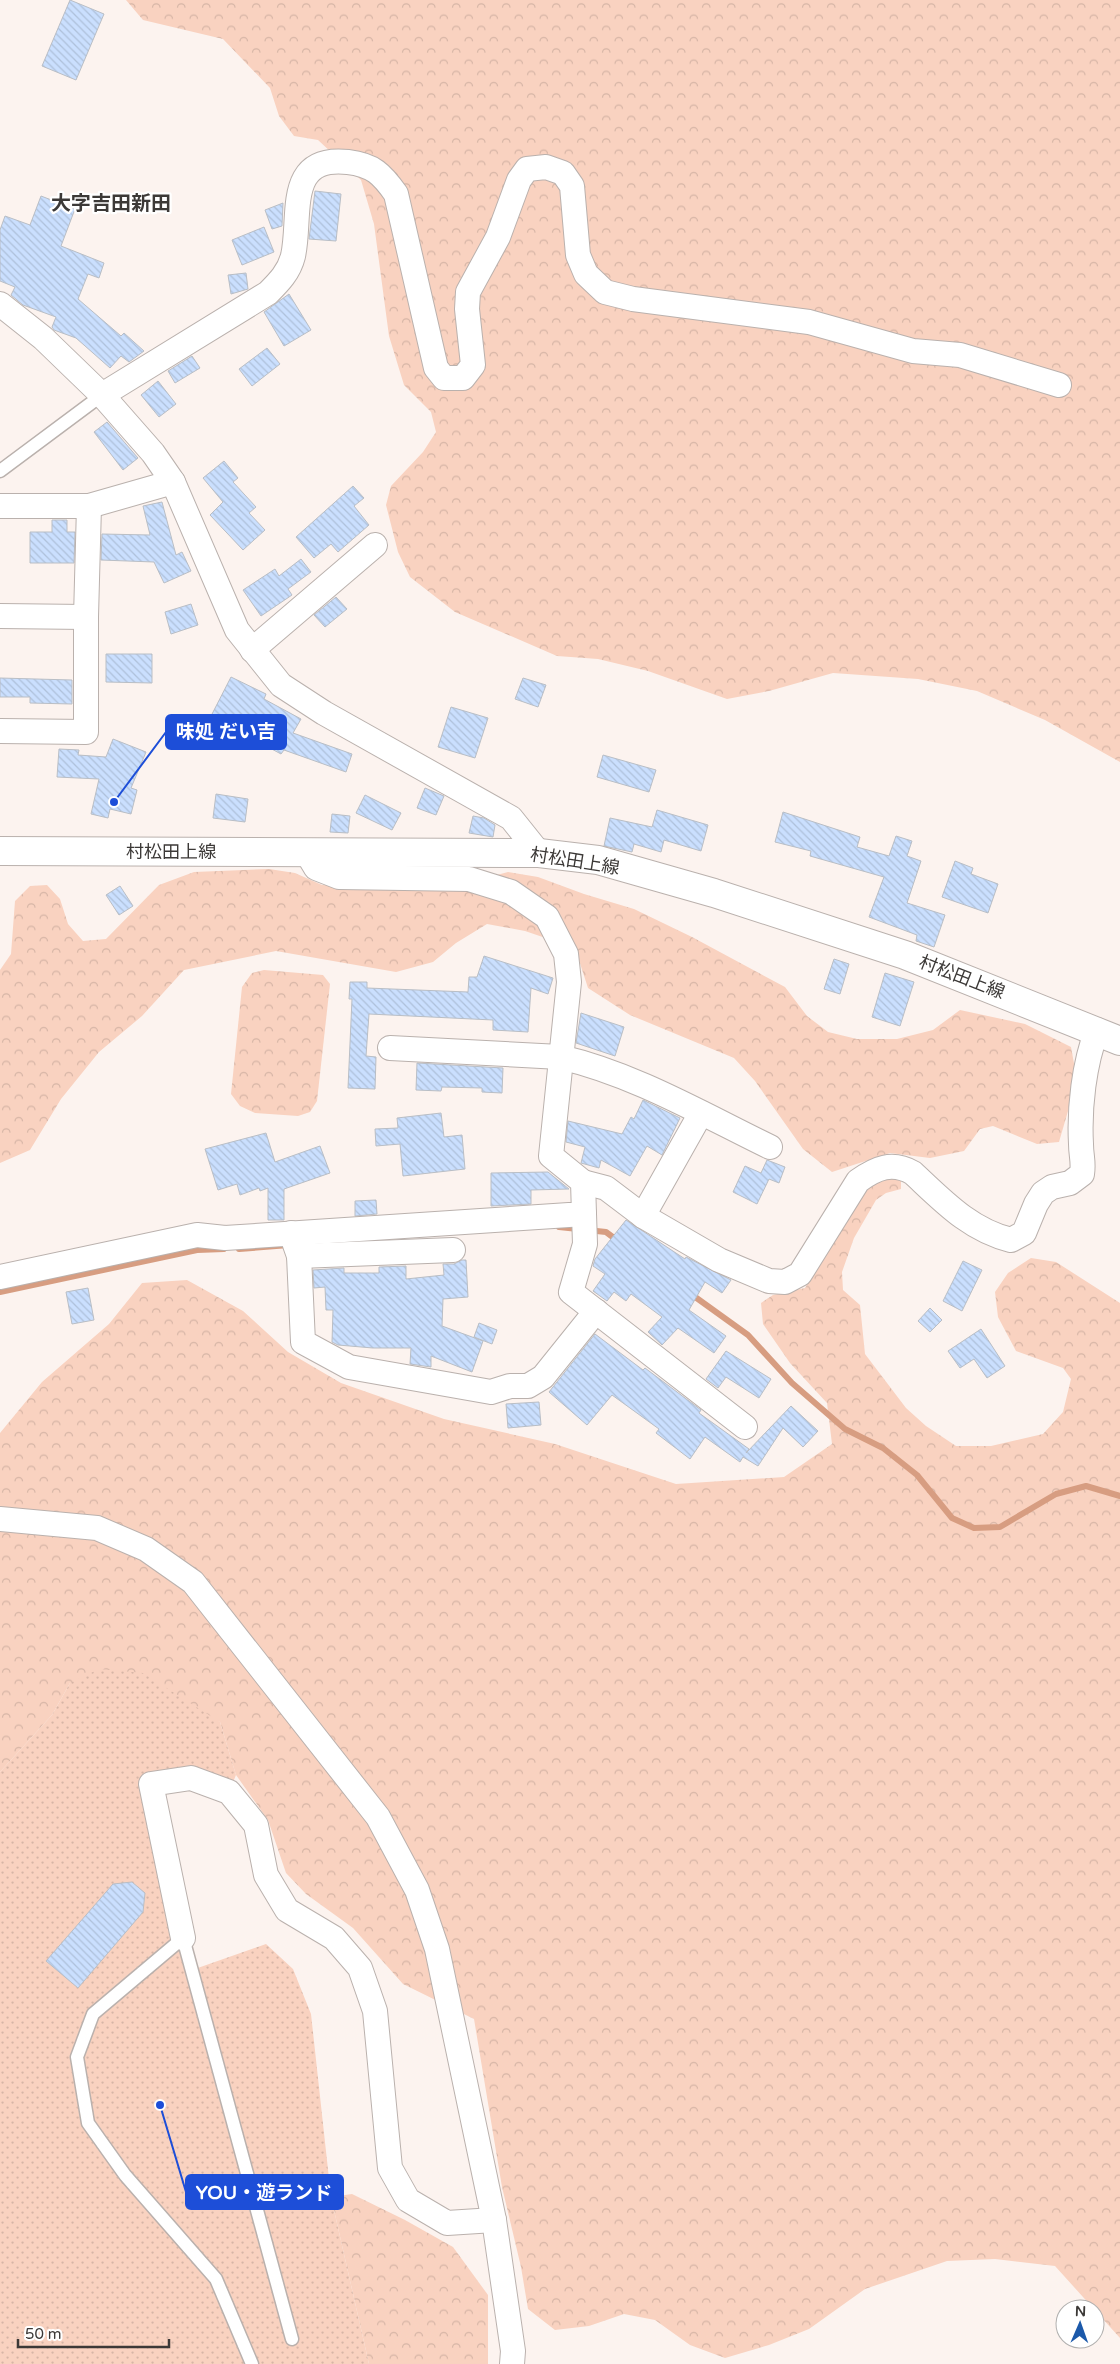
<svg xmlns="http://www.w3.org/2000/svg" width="1120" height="2364" viewBox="0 0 1120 2364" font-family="'Varela Round','Noto Sans JP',sans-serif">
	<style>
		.forest { fill: url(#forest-crowns) }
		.park { fill: url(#park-dots) }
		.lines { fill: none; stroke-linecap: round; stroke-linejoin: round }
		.stream { stroke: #d79d81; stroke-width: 6 }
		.building { fill: url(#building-back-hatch); stroke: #b9bec5 }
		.service-casing { stroke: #bab1ad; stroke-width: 15 }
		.minor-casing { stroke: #bab1ad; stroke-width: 26 }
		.primary-casing { stroke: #bab1ad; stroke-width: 30 }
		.service { stroke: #fff; stroke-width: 12 }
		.minor { stroke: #fff; stroke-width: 24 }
		.primary { stroke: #fff; stroke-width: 28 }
		.labels { text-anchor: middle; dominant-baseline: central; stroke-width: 4.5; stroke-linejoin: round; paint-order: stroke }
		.street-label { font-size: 18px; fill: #3c3937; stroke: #fff }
		.quarter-label { font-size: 20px; font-weight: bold; fill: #3c3937; stroke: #fff }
		.leader { fill: none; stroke: #1d4ed8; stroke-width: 2 }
		.callout-dot { fill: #1d4ed8; stroke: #fff; stroke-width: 2 }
		.callout { fill: #1d4ed8; stroke: #1d4ed8; stroke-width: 2 }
		.callout-label { font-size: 19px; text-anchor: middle; font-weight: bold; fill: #fff }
	</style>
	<defs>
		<pattern id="forest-crowns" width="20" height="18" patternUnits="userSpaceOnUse" patternTransform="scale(1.25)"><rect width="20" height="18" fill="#f9d2c0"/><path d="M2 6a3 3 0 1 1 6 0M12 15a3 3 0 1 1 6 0" fill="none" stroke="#d6b5a6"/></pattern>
		<pattern id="park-dots" width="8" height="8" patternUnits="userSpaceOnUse" patternTransform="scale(1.25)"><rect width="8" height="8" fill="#f9d2c0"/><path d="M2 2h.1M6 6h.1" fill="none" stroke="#d6b5a6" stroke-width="1.8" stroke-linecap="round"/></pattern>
		<pattern id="building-back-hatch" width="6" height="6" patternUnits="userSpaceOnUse" patternTransform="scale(1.25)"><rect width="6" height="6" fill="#cadffe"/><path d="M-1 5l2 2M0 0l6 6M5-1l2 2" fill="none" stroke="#aec0da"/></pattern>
	</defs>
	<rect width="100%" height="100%" fill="#fcf3ef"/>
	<!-- forest -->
	<g class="forest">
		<path d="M126 0H1120V762L1045 720 977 691 918 679 833 673 769 691 727 699 648 671 598 659 557 656 455 612 410 577 398 552 386 505 391 486 423 452 436 432 431 412 404 385 389 336 374 224 361 180 318 140 294 136 279 116 270 88 223 39 143 20Z"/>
		<path d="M269 869 295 873 322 885 445 889 508 872 538 877 584 894 634 909 692 937 785 987 807 1016 828 1032 857 1039H897L933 1030 960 1010 1025 1024 1071 1047 1077 1080 1059 1142 1037 1144 993 1126 980 1129 964 1151 930 1158 890 1153 832 1172 803 1149 755 1081 734 1058 630 1015 588 988 575 948 525 931 487 924 456 943 433 962 396 972 276 951 184 970 142 1016 99 1052 61 1099 30 1150 0 1163V970L11 954 15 901 30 886 47 885 60 899 68 924 83 941 106 939 159 885 194 872Z"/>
		<path d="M264 970 323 975 330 984 317 1101 310 1112 298 1116 255 1113 240 1106 231 1094 242 987 252 973Z"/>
		<path d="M877 1176 901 1179V1189L886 1193 876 1200 854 1238 842 1272 843 1290 860 1305 865 1354 906 1408 926 1426 956 1446H991L1043 1434 1063 1412 1071 1379 1063 1368 1016 1351 998 1317 995 1292 1008 1273 1031 1258 1056 1262 1120 1303V2338L1055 2266 995 2259 947 2261 865 2289 809 2329 769 2345 725 2358 690 2345 655 2320 624 2314 589 2326 555 2330 528 2309 521 2267 502 2187 474 2019 403 1984 353 1928 306 1894 286 1873 268 1820 236 1775 220 1722 70 1683 52 1715 0 1772V1433L42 1382 109 1324 142 1283 187 1280 243 1311 288 1352 341 1383 444 1419 555 1444 676 1484 784 1477 832 1444 827 1403 790 1363 763 1324 761 1303 773 1295 805 1288 862 1187Z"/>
		<path d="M352 2194 405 2220 453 2247 488 2295V2364H369L331 2197Z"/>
	</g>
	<!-- park -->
	<path class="park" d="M99 1669 143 1673 220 1722 236 1775 229 1792 151 1784 192 1970 266 1944 293 1969 311 2014 331 2197 369 2364H0V1772L52 1715 70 1683Z"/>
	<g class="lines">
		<!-- stream -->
		<g class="stream">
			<path d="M559 1227 606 1232 618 1241"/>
			<path d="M239 1249 289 1245"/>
			<path d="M0 1292 197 1250 224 1249"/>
			<path d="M691 1294 748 1335 792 1383 845 1429 883 1448 917 1475 952 1518 974 1528 1000 1527 1056 1494 1086 1486 1120 1496"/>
		</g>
	</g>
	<!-- building -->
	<g class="building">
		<path d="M70 0 104 14 76 80 42 66Z"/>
		<path d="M315 191 341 194 336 241 309 239Z"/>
		<path d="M41 196 75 209 61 246 104 263 99 278 88 274 78 299 121 336 124 333 144 351 129 362 121 356 110 368 76 338 54 330 52 327 56 317 23 305 11 295 15 287 0 281V230L5 216 30 225Z"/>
		<path d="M283 203 282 226 272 229 265 210Z"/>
		<path d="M264 227 274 252 242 265 232 240Z"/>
		<path d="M246 273 248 289 231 294 228 275Z"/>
		<path d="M289 294 311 330 284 346 264 312Z"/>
		<path d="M267 348 280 364 252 386 239 369Z"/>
		<path d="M192 356 200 368 175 383 168 371Z"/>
		<path d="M158 381 176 404 159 417 141 395Z"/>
		<path d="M107 422 138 458 123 470 94 432Z"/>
		<path d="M224 461 238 478 233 482 256 507 249 513 265 530 243 550 210 515 223 502 203 478Z"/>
		<path d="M353 486 364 498 354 506 369 525 338 552 331 544 314 558 296 537Z"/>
		<path d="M162 502 176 555 182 552 191 571 164 583 154 562 101 560 102 534 150 535 143 506Z"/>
		<path d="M52 520H67V532H75L74 563H30V532H52Z"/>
		<path d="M301 559 311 572 288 589 292 595 261 616 243 590 275 569 279 576Z"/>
		<path d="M336 597 347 609 325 627 314 615Z"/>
		<path d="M191 604 198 625 171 634 165 612Z"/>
		<path d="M106 654H152V683L106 682Z"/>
		<path d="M231 677 266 694 264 699 301 719 293 733 352 754 346 772 284 750 281 754 268 747 267 749 210 718Z"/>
		<path d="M0 678 72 680V704L30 703V697H0Z"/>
		<path d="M523 678 546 685 538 707 515 699Z"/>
		<path d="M451 707 488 718 475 758 438 747Z"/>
		<path d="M113 739 146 752 131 788 137 790 131 814 110 809 108 818 91 814 99 779 57 777 59 749 79 750 78 755 106 757Z"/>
		<path d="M603 755 656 770 649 792 597 777Z"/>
		<path d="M425 788 444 796 436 815 417 808Z"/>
		<path d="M216 794 248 799 245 822 213 818Z"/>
		<path d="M365 795 401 813 392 830 356 813Z"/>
		<path d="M657 810 708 825 701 851 664 840 661 852 634 844 632 852 604 846 610 818 652 827Z"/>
		<path d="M783 812 860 837 857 847 889 856 896 836 912 841 907 856 921 861 907 903 945 915 934 947 916 941 917 935 869 917 884 877 810 856 811 851 775 842Z"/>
		<path d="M332 814 350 816 348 833 330 832Z"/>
		<path d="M473 816 484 818 495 825 493 837 469 833Z"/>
		<path d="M955 861 973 868 971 874 998 884 988 913 942 897Z"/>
		<path d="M120 886 133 906 119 915 106 895Z"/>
		<path d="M484 956 553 978 548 994 531 988 528 1032 493 1030V1020L369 1014 366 1056 376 1057 375 1089 348 1088 352 999H349L350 982H367V988L468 992 469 977H477Z"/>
		<path d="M834 959 849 964 840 994 824 989Z"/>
		<path d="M885 973 914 982 900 1026 872 1017Z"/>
		<path d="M581 1013 624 1027 615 1056 576 1043Z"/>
		<path d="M417 1063 503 1068 502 1093 482 1092V1088L442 1087 441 1091 416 1090Z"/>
		<path d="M643 1100 680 1118 662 1155 647 1146 630 1176 601 1160 599 1168 581 1163 585 1147 566 1142 568 1121 622 1134 631 1117 634 1119Z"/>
		<path d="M441 1113 444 1137 462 1135 465 1169 403 1176 400 1144 376 1146 375 1129 398 1128 397 1118Z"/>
		<path d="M266 1133 275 1162 320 1146 330 1173 284 1189V1220H268V1188L260 1191 259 1188 240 1195 237 1184 218 1190 205 1149Z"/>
		<path d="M767 1160 785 1167 779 1183 769 1179 757 1204 733 1192 745 1166 761 1173Z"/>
		<path d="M548 1172 569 1189 531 1190V1204L491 1206V1173Z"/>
		<path d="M376 1200 377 1214 355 1216V1201Z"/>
		<path d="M626 1220 685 1259 686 1257 731 1280 722 1293 705 1282 689 1310 726 1336 714 1353 678 1328 662 1345 648 1332 662 1317 631 1294 626 1301 614 1292 607 1301 593 1291 605 1274 593 1266 595 1259Z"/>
		<path d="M462 1260H466L468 1297 443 1299 442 1326 483 1341 472 1372 431 1356V1367L410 1364 411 1348H373L338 1345 332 1342 333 1310H326L325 1287 314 1288 313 1270 344 1268V1273H379V1267L406 1266V1279L444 1275 443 1264H454Z"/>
		<path d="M963 1261 982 1270 962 1311 943 1301Z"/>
		<path d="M88 1288 94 1320 72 1324 66 1292Z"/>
		<path d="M930 1308 942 1320 930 1332 918 1321Z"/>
		<path d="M479 1323 497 1330 492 1344 474 1337Z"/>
		<path d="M981 1329 1005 1366 987 1378 974 1359 960 1368 948 1351Z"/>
		<path d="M595 1334 643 1370 645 1368 701 1410 699 1413 749 1449 746 1453 791 1406 818 1431 803 1447 783 1428 758 1466 743 1457 740 1462 705 1437 690 1459 656 1433 659 1429 612 1395 587 1425 549 1392Z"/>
		<path d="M726 1351 771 1379 759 1398 726 1377 718 1388 706 1379Z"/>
		<path d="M539 1402 541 1425 508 1428 506 1404Z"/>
		<path d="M132 1882 145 1893 143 1912 78 1988 46 1961 113 1884Z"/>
	</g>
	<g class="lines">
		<!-- service casing -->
		<g class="service-casing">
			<g id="service">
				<path d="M0 471 102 395"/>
				<path d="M252 2364 216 2279 125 2175 88 2123 77 2057 93 2014 183 1938 292 2339"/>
			</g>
		</g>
		<!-- minor casing -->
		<g class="minor-casing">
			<g id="minor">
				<path d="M0 304 43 338 102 395 153 453 173 482 237 630 281 685 324 713 511 818 539 853"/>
				<path d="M102 395 268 293C279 282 289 272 293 256 302 216 284 155 348 162 373 165 382 174 396 194L436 368 444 378H463L473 365 467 309 468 292 498 237 519 180 527 169 546 167 563 173 572 186 578 255 586 274 605 292 633 299 809 322 913 351 960 355 1059 385"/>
				<path d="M0 506H89L86 617V732L0 731"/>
				<path d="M89 506 173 482"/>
				<path d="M0 616 86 617"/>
				<path d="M252 650 375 545"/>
				<path d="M390 1048 560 1057C634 1074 702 1114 770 1147"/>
				<path d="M583 1182 606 1188 643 1216 719 1260 769 1281 785 1282 800 1274 858 1181C876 1168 892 1161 913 1173 943 1201 970 1230 1011 1240L1024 1233 1036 1204 1043 1193 1052 1187 1070 1183 1082 1174C1084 1162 1081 1156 1081 1144 1079 1108 1084 1064 1097 1030"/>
				<path d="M584 1214 585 1244 571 1292 745 1427"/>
				<path d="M643 1216 701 1113"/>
				<path d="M291 1233 299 1256 303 1342 349 1367 491 1392 510 1386H528L543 1377 596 1311"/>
				<path d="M299 1256 453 1250"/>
				<path d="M0 1277 197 1235 225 1238 584 1214 583 1182 551 1156 569 982 566 954 547 917 511 892 469 879 339 877 316 868 307 853"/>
				<path d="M0 1519 97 1528 146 1549 193 1582 378 1817 417 1890 437 1949 494 2220 513 2351 512 2364"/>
				<path d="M183 1938 151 1784 191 1778 229 1792 256 1825 266 1875 287 1910 334 1938 360 1968 375 2011 390 2168 408 2200 447 2223 494 2220"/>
			</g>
		</g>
		<!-- primary casing -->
		<g class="primary-casing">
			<path id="primary" d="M0 851 539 853 598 860 714 893 905 955 1120 1041"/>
		</g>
		<!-- service -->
		<use href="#service" class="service"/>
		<!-- minor -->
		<use href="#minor" class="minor"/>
		<!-- primary -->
		<use href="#primary" class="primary"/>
	</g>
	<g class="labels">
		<!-- street labels -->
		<g class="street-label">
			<text x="171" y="852">村松田上線</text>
			<text transform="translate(575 861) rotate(9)">村松田上線</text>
			<text transform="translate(962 977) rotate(21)">村松田上線</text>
		</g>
		<!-- quarter labels -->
		<g class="quarter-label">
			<text x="111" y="204">大字吉田新田</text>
		</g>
	</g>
	<!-- callouts -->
	<path class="leader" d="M114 802L166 732M160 2105L186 2192"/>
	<g class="callout-dot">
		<circle cx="114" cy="802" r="5"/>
		<circle cx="160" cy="2105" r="5"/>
	</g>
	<g class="callout">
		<rect x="166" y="715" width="120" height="34" rx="5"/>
		<rect x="186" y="2175" width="157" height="34" rx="5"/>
	</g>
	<g class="callout-label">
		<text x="226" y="738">味処 だい吉</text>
		<text x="264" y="2199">YOU・遊ランド</text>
	</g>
	<!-- north arrow -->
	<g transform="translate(1080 2324) rotate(2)"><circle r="24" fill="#ffffff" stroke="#b1b0af"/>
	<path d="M0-4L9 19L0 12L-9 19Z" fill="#1c59aa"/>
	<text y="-8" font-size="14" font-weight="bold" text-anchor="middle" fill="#3c3937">N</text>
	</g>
	<!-- scale -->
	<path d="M18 2339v8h151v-8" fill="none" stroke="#3c3937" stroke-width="2.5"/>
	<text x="25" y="2339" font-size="15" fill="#3c3937" stroke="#ffffff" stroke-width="4" paint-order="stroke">50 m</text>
</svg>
